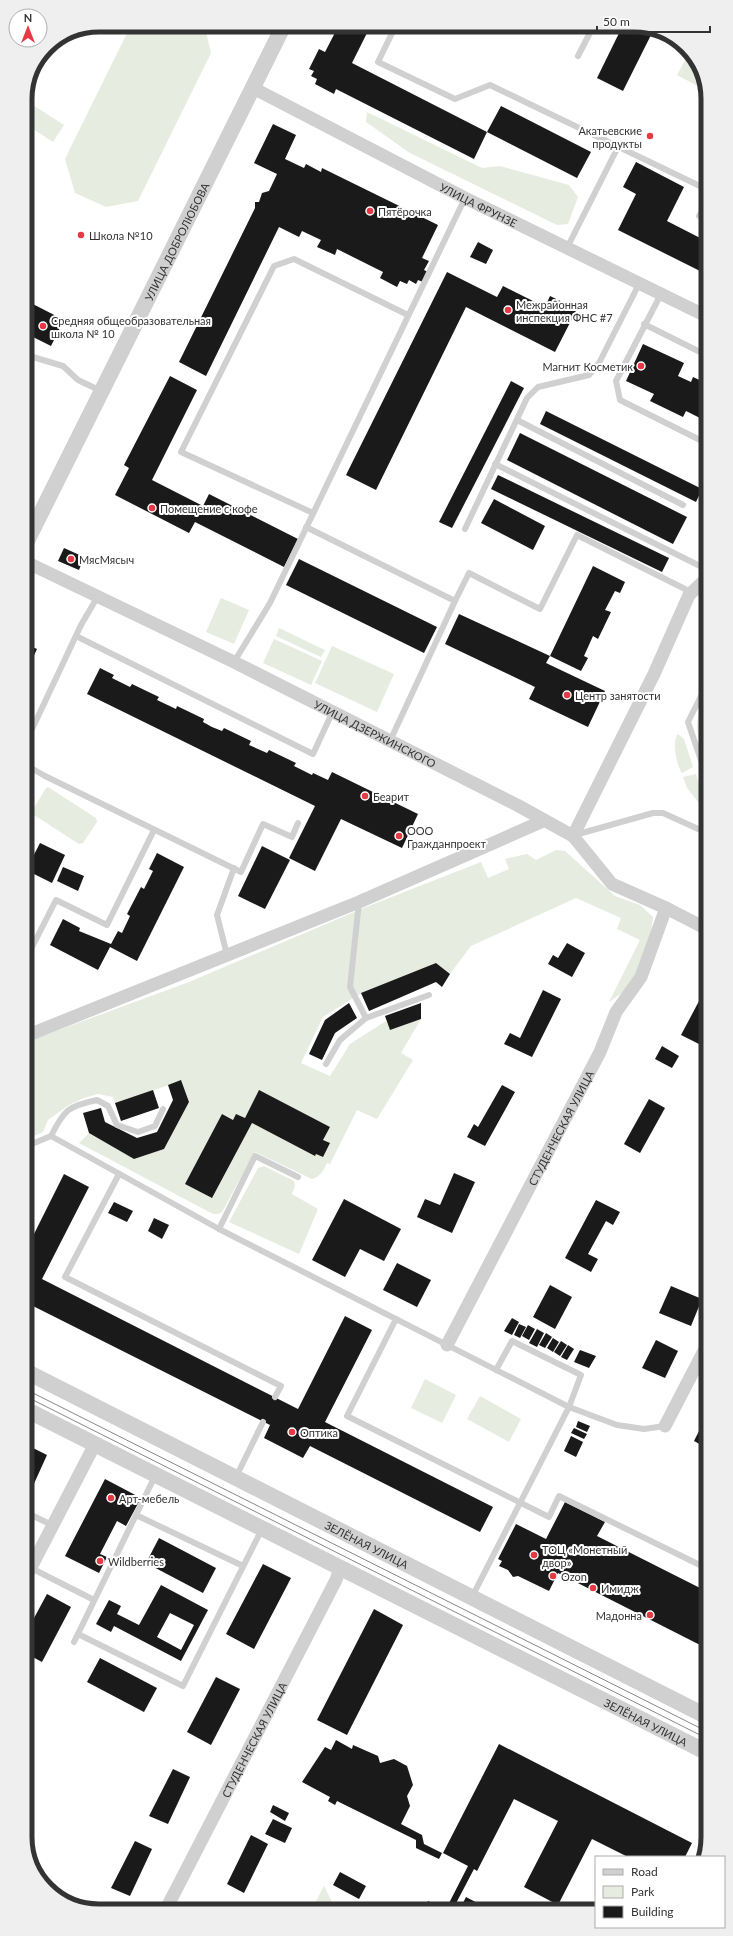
<svg xmlns="http://www.w3.org/2000/svg" width="733" height="1936" viewBox="0 0 733 1936" font-family="Lato,sans-serif">
	<style>
		.green { fill: #e6ecdf; fill-rule: evenodd }
		.building { fill: #1a1a1a; fill-rule: evenodd }
		.lines { fill: none; stroke-linecap: round; stroke-linejoin: round }
		.service { stroke: #d0d0d0; stroke-width: 6 }
		.minor { stroke: #d0d0d0; stroke-width: 13 }
		.tertiary { stroke: #d0d0d0; stroke-width: 16 }
		.tram { stroke: #888; stroke-width: 1 }
		.poi-dot { fill: #e63946; stroke: #fff; stroke-width: 1.5 }
		.labels { text-anchor: middle; dominant-baseline: central; stroke-width: 4; stroke-linejoin: round; paint-order: stroke }
		.poi-label { font-size: 11px; fill: #333; stroke: #fff; text-anchor: start }
		.street-label { font-size: 11px; fill: #333; stroke: #fff }
		.rim { fill: none; stroke: #333; stroke-width: 5 }
	</style>
	<rect width="100%" height="100%" fill="#fff"/>
	<!-- green -->
	<g class="green">
		<path d="M131 25H191L206 32 211 53 138 201 106 207 75 193 65 159Z"/>
		<path d="M689 53 705 80V90L677 75Z"/>
		<path d="M25 100 64 125 53 142 25 124Z"/>
		<path d="M367 112 482 168 500 166 569 185 578 197 568 224 557 225 410 153 366 122Z"/>
		<path d="M221 598 249 610 234 644 206 632Z"/>
		<path d="M279 628 325 650 321 657 276 636Z"/>
		<path d="M274 639 322 661 311 685 263 663Z"/>
		<path d="M332 646 394 674 377 712 315 683Z"/>
		<path d="M706 698V762C698 734 691 725 706 698Z"/>
		<path d="M678 734 684 739 693 767 682 773C677 767 671 740 678 734Z"/>
		<path d="M696 774 706 809 703 808 687 788 683 777Z"/>
		<path d="M48 787 96 818 97 822 83 843 79 844 31 813 46 788Z"/>
		<path d="M556 850 565 851 615 896 640 905 653 917C651 938 641 977 624 991 620 995 614 998 609 1002L640 940 617 929 621 918 576 898 471 946 450 974 436 963 358 995 323 1017 301 1063 330 1076 350 1044 386 1021 390 1030 421 1019 401 1053 413 1060 377 1119 357 1110 330 1164 327 1163C323 1171 321 1176 312 1179L255 1152 222 1212 218 1214H213L79 1143 89 1133 134 1159 164 1149 189 1102 181 1081 115 1103 113 1097 98 1094 84 1098 69 1105 48 1120 43 1132 27 1139 26 1042 189 982 366 907 481 862 488 878 509 869 505 859 527 854 536 860ZM259 1091 330 1127 323 1140 330 1144 323 1157 252 1123 212 1198 185 1184 222 1114 233 1120 236 1114 245 1118Z"/>
		<path d="M264 1166 294 1181 295 1186 292 1194 318 1209 299 1254 229 1222 258 1168Z"/>
		<path d="M425 1379 456 1395 442 1423 411 1408Z"/>
		<path d="M480 1396 521 1419 509 1442 467 1419Z"/>
		<path d="M324 1886 336 1910H311Z"/>
	</g>
	<!-- building -->
	<g class="building">
		<path d="M339 25H371L352 63 487 132 474 159 336 89 334 94 315 84 317 79 311 76 314 71 309 69 319 49 325 52Z"/>
		<path d="M623 25H639L653 31 623 91 597 78Z"/>
		<path d="M501 106 591 152 577 178 487 132Z"/>
		<path d="M273 124 296 135 285 159 304 168 306 164 321 172 322 168 438 225 422 258 429 261 424 270 428 272 423 282 418 280 416 284 409 280 407 284 400 281 397 287 380 278 383 272 337 249 335 255 317 247 321 240 302 231 299 237 279 227 206 376 179 362 255 208V202H259L262 193 269 191 277 174 254 163Z"/>
		<path d="M636 162 684 187 667 221 706 241V274L618 230 636 194 623 187Z"/>
		<path d="M478 242 493 250 486 264 470 257Z"/>
		<path d="M447 272 497 297 503 286 545 307 550 296 577 309 555 352 466 307 376 490 346 475Z"/>
		<path d="M25 300 64 320 51 346 25 333Z"/>
		<path d="M643 344 684 363 678 376 691 382 693 377 706 383 704 388 706 389V421L686 411 683 417 650 401 654 394 626 381Z"/>
		<path d="M170 376 197 390 152 480 203 506 209 494 298 539 284 567 195 522 189 533 115 495 129 468 124 465Z"/>
		<path d="M511 381 524 388 452 528 439 522Z"/>
		<path d="M546 411 702 489 696 502 540 424Z"/>
		<path d="M520 433 687 517 673 544 507 460Z"/>
		<path d="M498 475 669 558 662 572 491 489Z"/>
		<path d="M494 499 545 526 533 550 481 523Z"/>
		<path d="M64 548 84 557 79 570 58 561Z"/>
		<path d="M299 559 437 627 424 653 286 585Z"/>
		<path d="M593 566 625 582 620 593 615 591 605 610 611 612 598 639 593 636 584 656 588 658 581 671 550 656 546 663 605 691 588 727 529 699 535 687 445 644 459 614 550 656Z"/>
		<path d="M26 644 37 649 26 672Z"/>
		<path d="M100 668 114 675 112 678 130 687 132 684 159 697 157 700 176 709 177 706 204 719 203 722 212 727 222 731 224 728 251 741 249 745 267 753 269 750 296 763 294 766 312 775 313 773 328 780 332 772 418 814 402 848 341 819 315 871 289 858 315 806 87 694Z"/>
		<path d="M40 843 65 855 52 883 26 870Z"/>
		<path d="M262 846 290 860 265 909 238 896Z"/>
		<path d="M157 853 184 867 137 961 110 947 98 970 50 945 63 919 80 928 79 931 111 944 118 931 122 933 130 916 127 914 141 887 144 889 153 871 149 869Z"/>
		<path d="M63 867 84 876 78 891 57 881Z"/>
		<path d="M567 943 585 953 572 977 548 964 553 955 558 958Z"/>
		<path d="M436 963 450 974 442 987 436 982 369 1011 361 993Z"/>
		<path d="M707 986V1029L699 1044 681 1035Z"/>
		<path d="M543 990 561 999 532 1057 504 1044 510 1033 520 1038Z"/>
		<path d="M349 1003 357 1018 335 1033 322 1060 309 1054 325 1020Z"/>
		<path d="M421 1003V1019L390 1030 385 1016Z"/>
		<path d="M662 1046 679 1056 672 1068 655 1059Z"/>
		<path d="M181 1080 189 1102 164 1149 134 1159 89 1133 83 1113 101 1108 105 1122 137 1138 157 1132 173 1100 168 1085Z"/>
		<path d="M502 1085 515 1092 485 1146 467 1137 474 1124 478 1127Z"/>
		<path d="M153 1090 159 1108 121 1121 115 1103Z"/>
		<path d="M259 1090 330 1127 323 1140 330 1143 323 1157 316 1154 315 1156 252 1123 212 1198 185 1184 222 1114 233 1120 236 1114 245 1118Z"/>
		<path d="M649 1099 665 1108 640 1153 624 1144Z"/>
		<path d="M454 1173 475 1182 452 1233 417 1217 425 1199 440 1205Z"/>
		<path d="M64 1174 89 1187 42 1279 298 1409 345 1316 372 1330 325 1422 493 1507 480 1532 310 1446 303 1458 264 1438 270 1425 29 1304 27 1309V1248Z"/>
		<path d="M344 1199 401 1229 384 1261 360 1249 345 1277 312 1260Z"/>
		<path d="M596 1200 620 1212 613 1225 606 1221 588 1254 598 1259 591 1272 565 1258Z"/>
		<path d="M114 1202 133 1211 127 1222 108 1213Z"/>
		<path d="M154 1218 169 1225 162 1239 148 1231Z"/>
		<path d="M397 1263 431 1280 417 1307 383 1290Z"/>
		<path d="M550 1285 572 1297 555 1329 533 1317Z"/>
		<path d="M671 1286 702 1299 691 1326 659 1313Z"/>
		<path d="M512 1318 519 1322 512 1335 504 1331Z"/>
		<path d="M519 1324 526 1327 520 1338 514 1335Z"/>
		<path d="M528 1325 535 1329 529 1340 522 1336Z"/>
		<path d="M537 1329 544 1333 537 1347 529 1343Z"/>
		<path d="M546 1333 552 1337 545 1348 539 1345Z"/>
		<path d="M553 1338 559 1342 553 1352 547 1348Z"/>
		<path d="M656 1340 678 1351 665 1378 642 1368Z"/>
		<path d="M561 1341 567 1345 560 1356 554 1352Z"/>
		<path d="M568 1345 574 1349 567 1360 561 1357Z"/>
		<path d="M580 1350 596 1356 589 1368 574 1362Z"/>
		<path d="M707 1415V1448L694 1441Z"/>
		<path d="M578 1421 590 1426 587 1432 576 1427Z"/>
		<path d="M574 1428 587 1434 584 1439 571 1433Z"/>
		<path d="M571 1436 583 1442 576 1457 564 1451Z"/>
		<path d="M27 1445 47 1455 32 1488 27 1485Z"/>
		<path d="M105 1479 141 1498 126 1526 117 1521 100 1554 107 1557 99 1573 65 1556Z"/>
		<path d="M565 1502 605 1522 597 1536 708 1592V1649L558 1573 549 1591 518 1576 513 1577 508 1570 499 1566 502 1561 498 1559 516 1524 546 1539Z"/>
		<path d="M159 1538 216 1568 203 1593 146 1563Z"/>
		<path d="M263 1564 291 1578 254 1649 226 1634Z"/>
		<path d="M161 1585 208 1610 181 1661 114 1626 111 1632 96 1624 109 1600 121 1606 117 1614 139 1625ZM170 1613 194 1625 181 1650 157 1637Z"/>
		<path d="M47 1594 71 1607 42 1662 27 1654V1631Z"/>
		<path d="M374 1609 403 1625 347 1735 317 1720Z"/>
		<path d="M100 1658 157 1688 144 1712 87 1682Z"/>
		<path d="M216 1677 240 1689 211 1745 187 1732Z"/>
		<path d="M336 1740 352 1749 353 1745 378 1756 380 1763 394 1759 407 1766 413 1785 407 1796 410 1806 401 1824 422 1835 424 1844 442 1853 439 1859 416 1848V1840L337 1801 335 1805 328 1801 330 1797 302 1782 325 1747 331 1750Z"/>
		<path d="M499 1744 692 1843 685 1857H628L592 1839 558 1905 524 1887 558 1821 514 1799 477 1871 474 1869 453 1909H446L468 1866 443 1853Z"/>
		<path d="M173 1769 190 1777 168 1824 149 1816Z"/>
		<path d="M273 1805 289 1813 285 1821 270 1812Z"/>
		<path d="M273 1819 292 1828 285 1843 265 1834Z"/>
		<path d="M251 1835 268 1844 244 1893 227 1884Z"/>
		<path d="M135 1841 152 1849 130 1896 111 1888Z"/>
		<path d="M340 1872 366 1886 359 1899 333 1885Z"/>
		<path d="M466 1897 483 1906 481 1909H460Z"/>
		<path d="M428 1901 444 1909H424Z"/>
	</g>
	<g class="lines">
		<!-- service -->
		<g class="service">
			<path d="M259 25 278 35"/>
			<path d="M396 25 378 62 455 99 490 85 706 189"/>
			<path d="M578 56 594 25"/>
			<path d="M706 204 699 216 706 219"/>
			<path d="M567 248 618 147"/>
			<path d="M661 294 616 381 620 400 706 443"/>
			<path d="M644 324 706 355"/>
			<path d="M26 355 63 366 78 380 101 391"/>
			<path d="M517 420 683 505"/>
			<path d="M495 464 704 568 706 573"/>
			<path d="M313 513 181 452 274 266 294 259 408 315"/>
			<path d="M306 527 455 601 469 573 540 609 577 535 691 592"/>
			<path d="M465 529 527 398 538 387 589 375 599 363 639 284"/>
			<path d="M704 568 706 556"/>
			<path d="M76 636 313 754 333 711"/>
			<path d="M234 662 270 603 465 198"/>
			<path d="M706 686 688 722 706 775"/>
			<path d="M390 741 455 601"/>
			<path d="M26 742 81 625 98 596"/>
			<path d="M26 765 45 776 241 872 263 824 292 837 298 823"/>
			<path d="M575 835 653 813H663L707 833"/>
			<path d="M359 902 350 987 366 1018"/>
			<path d="M227 955 217 915 234 868"/>
			<path d="M26 959 56 900 107 925 154 830"/>
			<path d="M326 1064 340 1040 366 1018 429 995"/>
			<path d="M51 1136C64 1110 68 1106 97 1100L108 1106 117 1125 138 1132 155 1126 163 1109"/>
			<path d="M27 1146 51 1136 219 1229 569 1407 617 1425 644 1429 665 1426"/>
			<path d="M119 1174 65 1277 281 1386 275 1397"/>
			<path d="M219 1229 255 1156 298 1177"/>
			<path d="M396 1319 347 1416 549 1517 559 1496 708 1569"/>
			<path d="M236 1477 263 1422"/>
			<path d="M27 1513 52 1525"/>
			<path d="M136 1515 243 1566"/>
			<path d="M31 1568 94 1600"/>
			<path d="M472 1597 569 1407 581 1375 512 1341 496 1370"/>
			<path d="M78 1634 183 1686 262 1529"/>
			<path d="M74 1642 155 1476"/>
		</g>
		<!-- minor -->
		<g class="minor">
			<path id="s1" d="M253 88 465 198 706 316"/>
			<path id="s2" d="M26 562 234 662 517 805 573 836 612 884 666 908 707 929"/>
			<path d="M573 836 654 674 689 595 706 579"/>
			<path d="M26 1036 359 902 543 821"/>
			<path id="s3" d="M447 1345 600 1052 616 1012 641 977 666 908"/>
			<path d="M665 1426 707 1345"/>
			<path d="M27 1575 95 1444"/>
			<path id="s4" d="M165 1911 336 1580 340 1568"/>
		</g>
		<!-- tertiary -->
		<g class="tertiary">
			<path id="s5" d="M26 543 284 25"/>
			<path id="s6" d="M27 1372 708 1717"/>
			<path id="s7" d="M27 1410 708 1753"/>
		</g>
		<!-- tram -->
		<g class="tram">
			<path d="M27 1390 708 1732"/>
			<path d="M27 1397 708 1739"/>
		</g>
	</g>
	<!-- markers -->
	<g class="poi-dot">
		<circle cx="650" cy="136" r="4"/>
		<circle cx="370" cy="211" r="4"/>
		<circle cx="81" cy="235" r="4"/>
		<circle cx="508" cy="310" r="4"/>
		<circle cx="43" cy="326" r="4"/>
		<circle cx="641" cy="366" r="4"/>
		<circle cx="152" cy="508" r="4"/>
		<circle cx="71" cy="559" r="4"/>
		<circle cx="567" cy="695" r="4"/>
		<circle cx="365" cy="796" r="4"/>
		<circle cx="399" cy="836" r="4"/>
		<circle cx="292" cy="1432" r="4"/>
		<circle cx="111" cy="1498" r="4"/>
		<circle cx="534" cy="1555" r="4"/>
		<circle cx="100" cy="1561" r="4"/>
		<circle cx="553" cy="1576" r="4"/>
		<circle cx="593" cy="1588" r="4"/>
		<circle cx="650" cy="1615" r="4"/>
	</g>
	<g class="labels">
		<!-- poi labels -->
		<g class="poi-label">
			<text x="642" y="130" text-anchor="end">Акатьевские<tspan x="642" dy="13">продукты</tspan></text>
			<text x="378" y="211">Пятёрочка</text>
			<text x="89" y="235">Школа №10</text>
			<text x="516" y="304">Межрайонная<tspan x="516" dy="13">инспекция ФНС #7</tspan></text>
			<text x="51" y="320">Средняя общеобразовательная<tspan x="51" dy="13">школа № 10</tspan></text>
			<text x="633" y="366" text-anchor="end">Магнит Косметик</text>
			<text x="160" y="508">Помещение с кофе</text>
			<text x="79" y="559">МясМясыч</text>
			<text x="575" y="695">Центр занятости</text>
			<text x="373" y="796">Беарит</text>
			<text x="407" y="830">ООО<tspan x="407" dy="13">Гражданпроект</tspan></text>
			<text x="300" y="1432">Оптика</text>
			<text x="119" y="1498">Арт-мебель</text>
			<text x="542" y="1549">ТОЦ «Монетный<tspan x="542" dy="13">двор»</tspan></text>
			<text x="108" y="1561">Wildberries</text>
			<text x="561" y="1576">Ozon</text>
			<text x="601" y="1588">Имидж</text>
			<text x="642" y="1615" text-anchor="end">Мадонна</text>
		</g>
		<!-- street labels -->
		<g class="street-label">
			<text stroke="none"><textPath href="#s1" startOffset="254">УЛИЦА ФРУНЗЕ</textPath></text>
			<text stroke="none"><textPath href="#s5" startOffset="337">УЛИЦА ДОБРОЛЮБОВА</textPath></text>
			<text stroke="none"><textPath href="#s2" startOffset="389">УЛИЦА ДЗЕРЖИНСКОГО</textPath></text>
			<text stroke="none"><textPath href="#s3" startOffset="245">СТУДЕНЧЕСКАЯ УЛИЦА</textPath></text>
			<text stroke="none"><textPath href="#s6" startOffset="381">ЗЕЛЁНАЯ УЛИЦА</textPath></text>
			<text stroke="none"><textPath href="#s7" startOffset="693">ЗЕЛЁНАЯ УЛИЦА</textPath></text>
			<text stroke="none"><textPath href="#s4" startOffset="193">СТУДЕНЧЕСКАЯ УЛИЦА</textPath></text>
		</g>
	</g>
	<!-- crop -->
	<path d="M0 0H733V1936H0ZM99 32H634A67 67 0 0 1 701 99V1837A67 67 0 0 1 634 1904H99A67 67 0 0 1 32 1837V99A67 67 0 0 1 99 32Z" fill="#efefef" fill-rule="evenodd"/>
	<path class="rim" d="M99 32H634A67 67 0 0 1 701 99V1837A67 67 0 0 1 634 1904H99A67 67 0 0 1 32 1837V99A67 67 0 0 1 99 32Z"/>
	<!-- legend -->
	<rect x="595" y="1856" width="130" height="72" fill="#ffffff" stroke="#adadad"/>
	<rect x="603" y="1869" width="20" height="6" fill="#d0d0d0" stroke="#adadad"/>
	<text x="631" y="1876" font-size="12" fill="#333333">Road</text>
	<rect x="603" y="1886" width="20" height="12" fill="#e6ecdf" stroke="#adadad"/>
	<text x="631" y="1896" font-size="12" fill="#333333">Park</text>
	<rect x="603" y="1906" width="20" height="12" fill="#1a1a1a" stroke="#adadad"/>
	<text x="631" y="1916" font-size="12" fill="#333333">Building</text>
	<!-- north arrow -->
	<g transform="translate(28 28)"><circle r="19" fill="#ffffff" stroke="#adadad"/>
	<path d="M0-3L7 15L0 10L-7 15Z" fill="#e63946"/>
	<text y="-6" font-size="11" font-weight="bold" text-anchor="middle" fill="#333333">N</text>
	</g>
	<!-- scale -->
	<path d="M597 26v6h113v-6" fill="none" stroke="#333333" stroke-width="2"/>
	<text x="603" y="26" font-size="12" fill="#333333" stroke="#ffffff" stroke-width="3" paint-order="stroke">50 m</text>
</svg>
